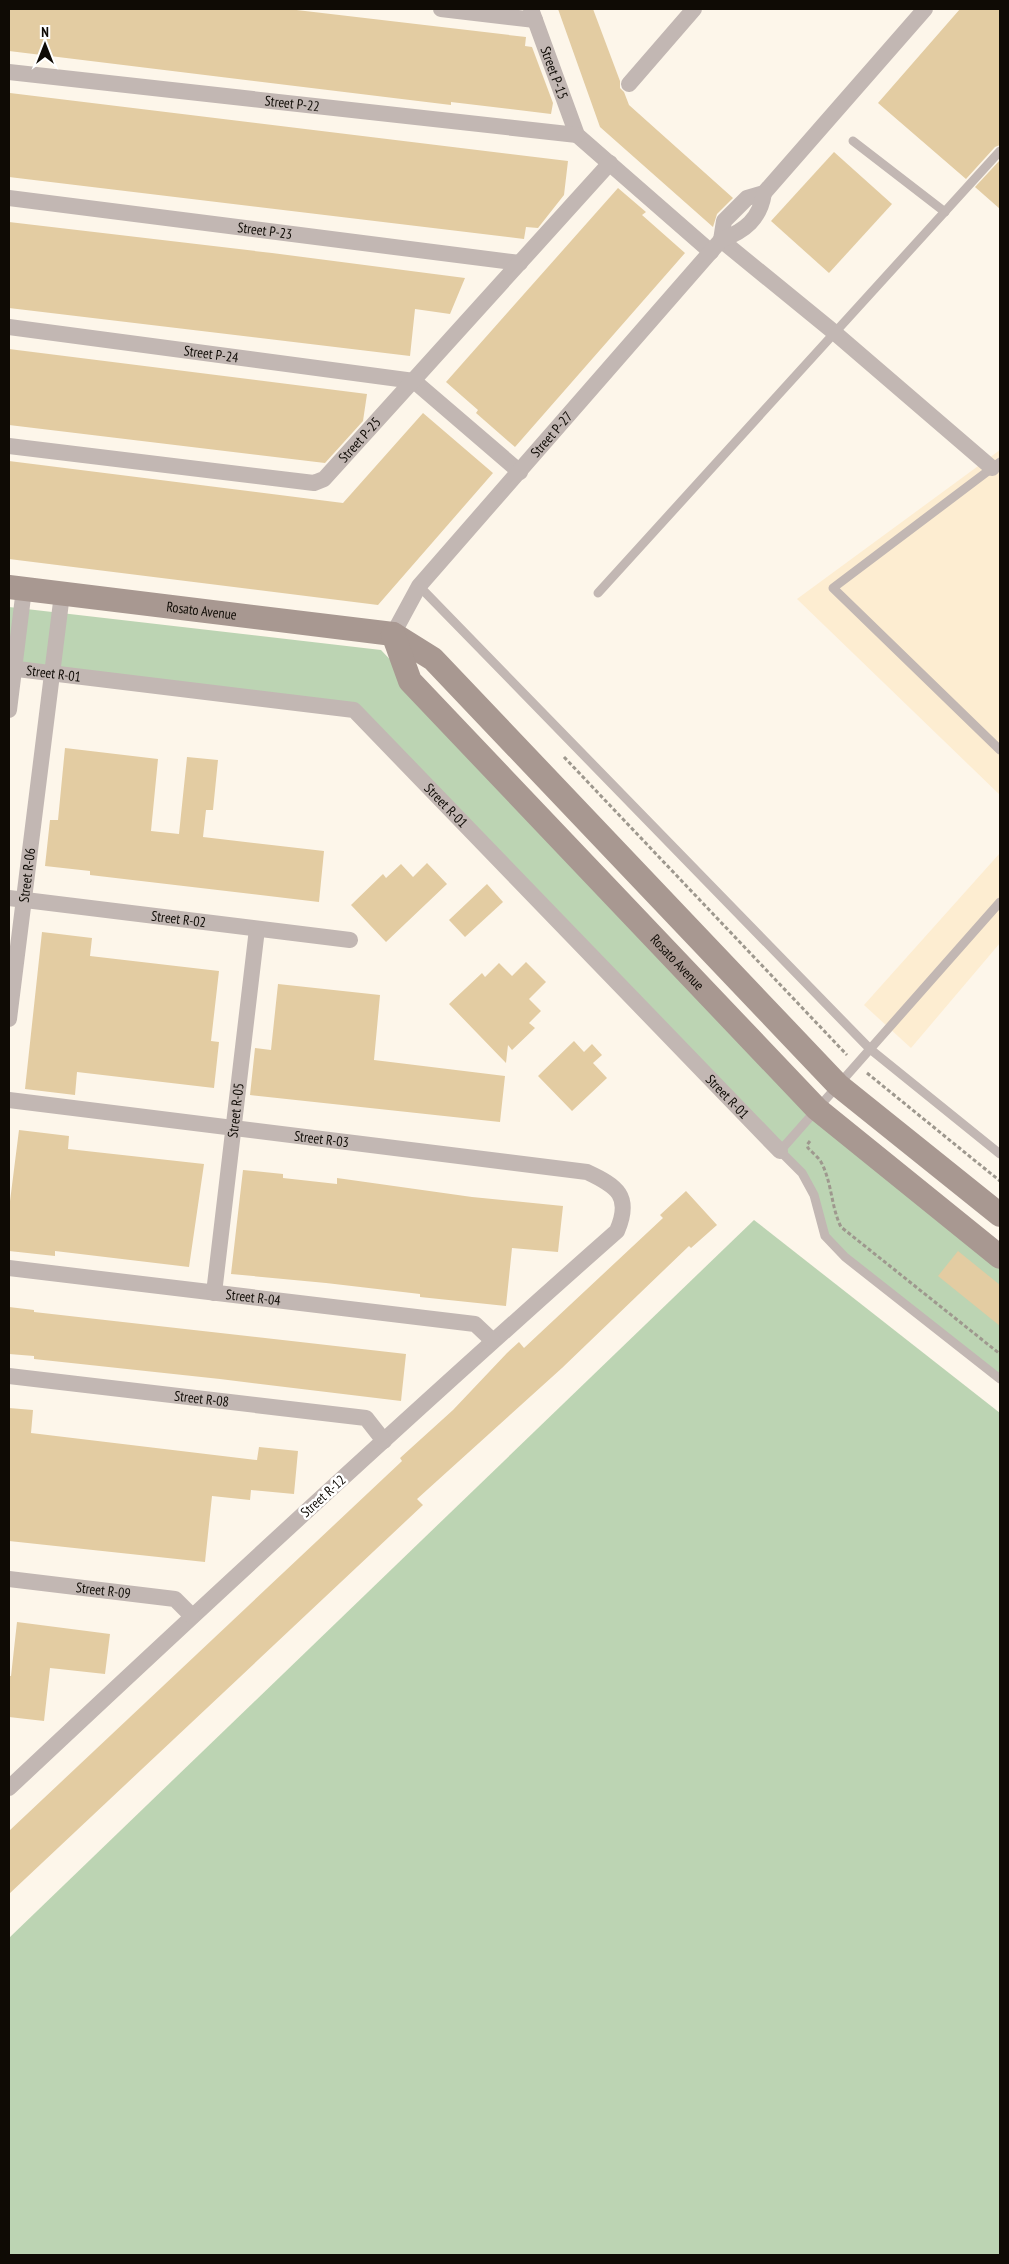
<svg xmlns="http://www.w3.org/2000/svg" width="1009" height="2264" viewBox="0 0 1009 2264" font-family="'PT Sans Narrow',sans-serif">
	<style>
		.built { fill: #fdedd1 }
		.green { fill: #bcd4b3 }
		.building { fill: #e3cca2 }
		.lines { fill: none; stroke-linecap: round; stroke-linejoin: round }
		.path { stroke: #9e988e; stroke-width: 3; stroke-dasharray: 4 2.5; stroke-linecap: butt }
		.lane { stroke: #c2b7b3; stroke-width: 9 }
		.street { stroke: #c2b7b3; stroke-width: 16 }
		.secondary { stroke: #a89891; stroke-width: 24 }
		.labels { text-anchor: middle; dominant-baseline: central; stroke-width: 5; stroke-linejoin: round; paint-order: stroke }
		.street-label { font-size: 14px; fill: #0f0b05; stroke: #fff }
	</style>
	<rect width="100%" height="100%" fill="#fdf6ea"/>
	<!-- built -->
	<g class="built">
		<path d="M1000 450V795L797 599Z"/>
		<path d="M1000 853V943L911 1048 864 1005Z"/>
	</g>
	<!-- green -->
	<g class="green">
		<path d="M9 607 381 650 817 1109 1000 1257V1379L825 1236 802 1173 354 710 9 668Z"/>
		<path d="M754 1220 1000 1413V2255H9V1938Z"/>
	</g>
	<!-- building -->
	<g class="building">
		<path d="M9 9H288L526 37 525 46 532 47 553 103 551 114 451 102V105L9 51Z"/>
		<path d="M558 9H593L620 81V88L624 92 629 105 733 198 717 214 713 227 600 127Z"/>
		<path d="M960 9H1000V145L995 147 966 179 878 103Z"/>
		<path d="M10 93 568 161 564 195 538 228 526 227 524 239 9 177Z"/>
		<path d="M834 152 892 204 829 273 771 221Z"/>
		<path d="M1000 160V209L975 187Z"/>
		<path d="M618 188 646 212 642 215 685 253 515 447 476 413 478 410 446 382Z"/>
		<path d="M9 222 272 253 465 278 450 314 415 309 410 356 9 308Z"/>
		<path d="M9 349 367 394 363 421 325 463 9 425Z"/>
		<path d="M423 413 493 473 378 605 9 559V461L343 503Z"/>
		<path d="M65 748 158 759 151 831 179 834 187 757 218 760 213 810H206L203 837 324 851 319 902 90 875V871L45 866 50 820H58Z"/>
		<path d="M427 863 447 884 386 942 351 905 383 874 386 878 401 864 413 877Z"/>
		<path d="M487 884 503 902 465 937 449 920Z"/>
		<path d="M42 932 92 938 90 956 219 971 211 1041 219 1042 214 1088 77 1072 75 1095 25 1089Z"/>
		<path d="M526 962 546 982 529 999 541 1011 529 1023 535 1028 512 1050 508 1045 506 1063 449 1004 482 973 485 977 499 963 512 976Z"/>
		<path d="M278 984 380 995 374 1060 505 1076 500 1122 250 1095 255 1048 271 1050Z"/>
		<path d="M574 1041 584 1052 592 1044 602 1055 593 1063 607 1078 572 1111 538 1076Z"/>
		<path d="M19 1130 69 1136 68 1149 204 1164 189 1267 55 1251V1256L9 1251V1209Z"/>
		<path d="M243 1170 283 1174V1178L337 1184V1178L472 1197 563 1206 558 1252 512 1248 506 1306 420 1297V1294L326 1283 231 1274Z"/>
		<path d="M686 1191 717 1225 691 1248 689 1246 562 1368 417 1499 423 1505 9 1894V1831L402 1461 400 1458 453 1410 507 1353 519 1342 524 1348 663 1218 660 1215Z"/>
		<path d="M958 1251 1000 1285V1326L938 1276Z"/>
		<path d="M9 1307 34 1310V1312L406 1354 401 1401 220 1379 34 1359V1356L9 1354Z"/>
		<path d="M9 1408 33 1410 31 1433 257 1460 259 1447 298 1451 294 1494 251 1490 250 1500 212 1496 205 1562 9 1541Z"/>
		<path d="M17 1622 110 1634 105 1674 50 1668 44 1721 9 1717V1676H11Z"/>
	</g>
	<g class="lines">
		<!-- path -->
		<g class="path">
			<path d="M564 757 847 1055"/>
			<path d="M867 1073 1000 1181"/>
			<path d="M810 1141 807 1145 808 1148C812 1152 818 1157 821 1162 832 1182 831 1207 841 1227L1000 1354"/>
		</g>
		<!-- lane -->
		<g class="lane">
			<path d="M853 141 945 212"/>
			<path d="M1000 462 833 588 1000 750"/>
			<path d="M419 586 870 1049 1000 1154"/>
			<path d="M598 593 1000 151"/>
			<path d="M1000 902 780 1151 802 1173 814 1195 825 1236 845 1257 1000 1379"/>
		</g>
		<!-- street -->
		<g class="street">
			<path d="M441 9 535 20"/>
			<path id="s1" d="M531 9 577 135 711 252"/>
			<path id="s2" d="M9 72 577 135"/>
			<path d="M629 84 694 9"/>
			<path id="s3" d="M9 198 520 263"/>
			<path d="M721 240 835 333 992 468"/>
			<path d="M721 240 724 221 747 198 764 193 925 9"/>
			<path id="s4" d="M9 327 414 381 520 472"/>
			<path id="s5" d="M9 446 314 483 324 479 610 163"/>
			<path id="s6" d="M393 634 419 586 721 240C745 231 760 219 764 193"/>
			<path id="s7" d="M9 668 354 710 780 1151"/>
			<path d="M9 710 24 589"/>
			<path id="s8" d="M9 898 350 940"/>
			<path id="s9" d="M9 1019 62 594"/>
			<path id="s10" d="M9 1100 587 1172C617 1186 632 1196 617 1231 411 1413 209 1600 9 1788"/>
			<path id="s11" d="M9 1268 475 1324 493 1341"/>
			<path id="s12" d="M214 1293 257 929"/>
			<path id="s13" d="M9 1376 366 1418 384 1441"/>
			<path id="s14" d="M9 1579 175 1599 192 1616"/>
		</g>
		<!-- secondary -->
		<g class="secondary">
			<path id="s15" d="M9 587 393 634 433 659 838 1085 1000 1215"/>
			<path id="s16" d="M393 634 410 681 817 1109 1000 1257"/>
		</g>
	</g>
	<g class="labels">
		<!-- street labels -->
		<g class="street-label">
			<text stroke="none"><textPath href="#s1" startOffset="68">Street P-15</textPath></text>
			<text stroke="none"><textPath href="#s2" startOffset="285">Street P-22</textPath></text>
			<text stroke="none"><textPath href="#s3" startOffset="258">Street P-23</textPath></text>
			<text stroke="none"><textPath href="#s4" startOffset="204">Street P-24</textPath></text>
			<text stroke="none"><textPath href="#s6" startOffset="256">Street P-27</textPath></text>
			<text stroke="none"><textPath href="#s5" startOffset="371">Street P-25</textPath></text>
			<text stroke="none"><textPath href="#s15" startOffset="194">Rosato Avenue</textPath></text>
			<text stroke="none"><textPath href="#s7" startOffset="45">Street R-01</textPath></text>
			<text stroke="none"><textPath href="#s7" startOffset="480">Street R-01</textPath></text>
			<text stroke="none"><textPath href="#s9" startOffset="145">Street R-06</textPath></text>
			<text stroke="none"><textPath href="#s8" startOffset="171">Street R-02</textPath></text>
			<text stroke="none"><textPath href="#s16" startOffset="438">Rosato Avenue</textPath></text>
			<text stroke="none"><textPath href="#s7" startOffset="885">Street R-01</textPath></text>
			<text stroke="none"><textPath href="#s12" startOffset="184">Street R-05</textPath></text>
			<text stroke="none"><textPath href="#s10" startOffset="315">Street R-03</textPath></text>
			<text stroke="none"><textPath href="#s11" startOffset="246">Street R-04</textPath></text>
			<text stroke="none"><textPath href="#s13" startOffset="194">Street R-08</textPath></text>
			<text transform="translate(323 1496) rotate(-42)">Street R-12</text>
			<text stroke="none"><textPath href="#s14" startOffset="95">Street R-09</textPath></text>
		</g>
	</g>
	<!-- border -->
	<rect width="1009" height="2264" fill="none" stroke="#0f0b05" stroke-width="20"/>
	<!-- north arrow -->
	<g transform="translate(45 45)" stroke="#ffffff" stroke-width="4" paint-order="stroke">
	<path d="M0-4L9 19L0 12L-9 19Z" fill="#0f0b05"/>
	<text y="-8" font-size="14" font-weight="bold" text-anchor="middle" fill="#0f0b05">N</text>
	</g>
</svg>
